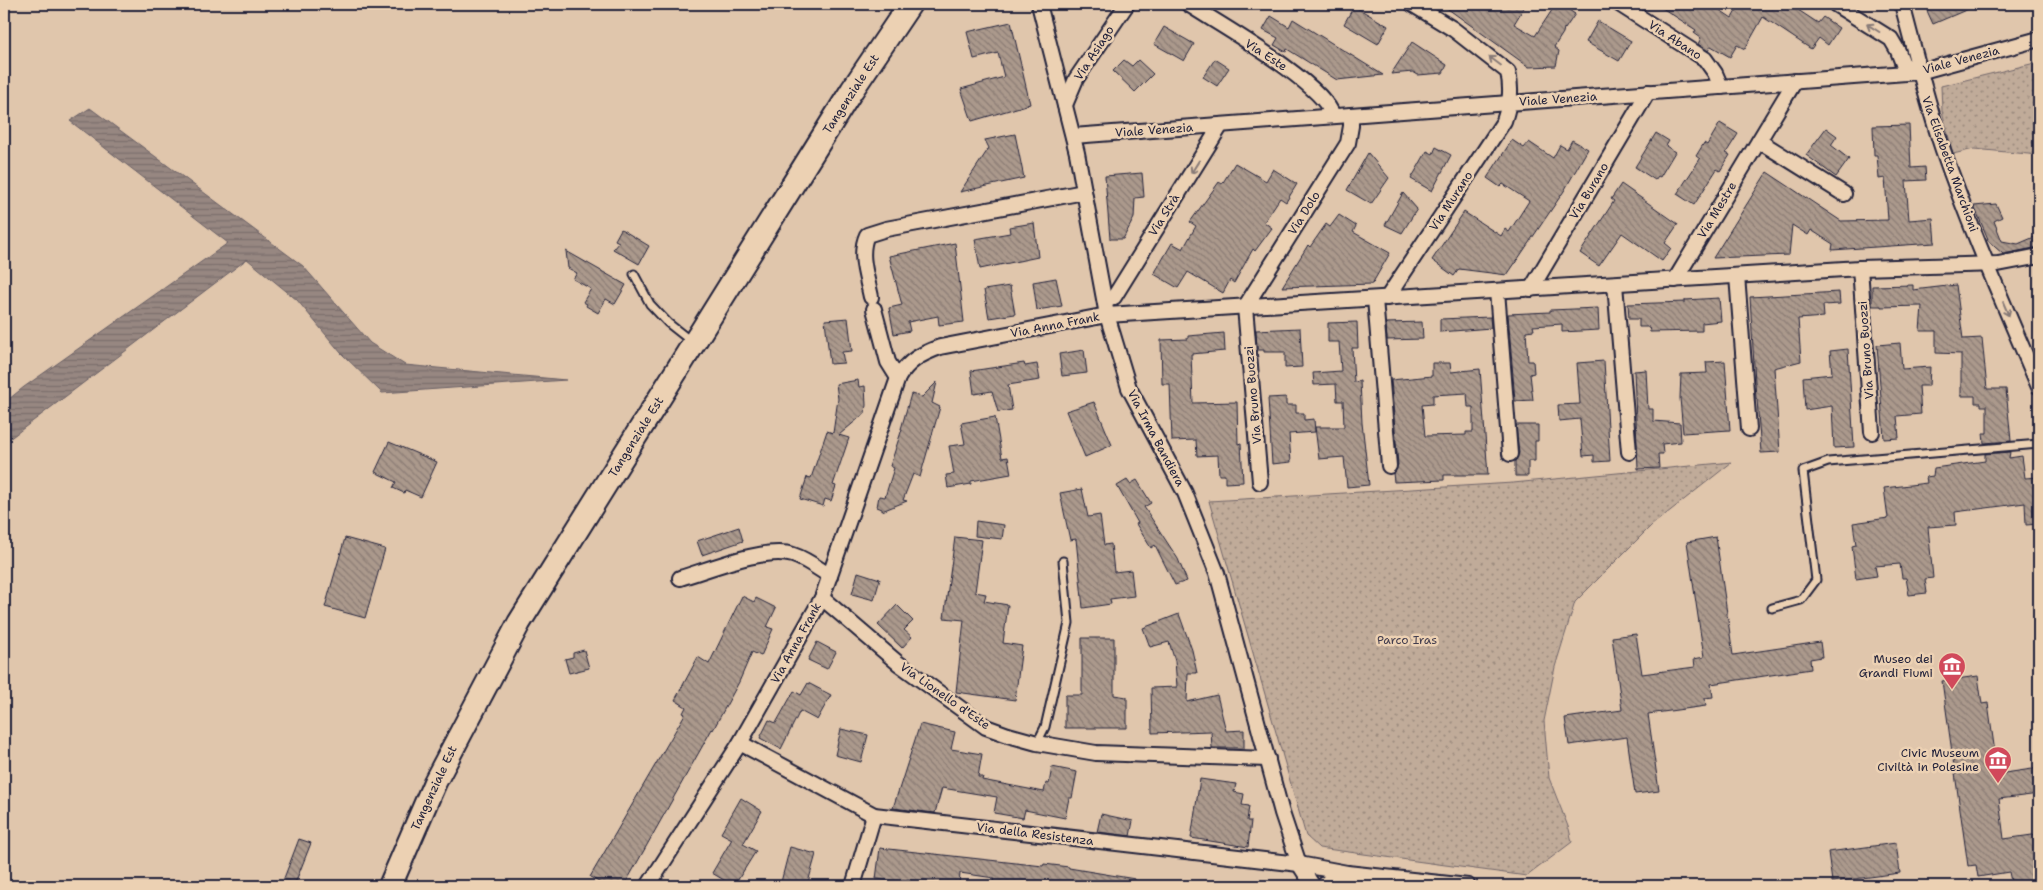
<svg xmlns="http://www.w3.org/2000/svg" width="2043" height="890" viewBox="0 0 2043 890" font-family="'Shantell Sans',sans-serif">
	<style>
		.park { fill: url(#park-dots); stroke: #71666a }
		.water { fill: url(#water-rules); stroke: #685f65 }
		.building { fill: url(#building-back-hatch); stroke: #22223b; fill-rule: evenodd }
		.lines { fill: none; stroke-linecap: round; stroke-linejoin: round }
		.lane-casing { stroke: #22223b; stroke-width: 11 }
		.street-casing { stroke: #22223b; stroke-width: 18 }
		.primary-casing { stroke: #22223b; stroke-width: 26 }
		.lane { stroke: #ecd1b3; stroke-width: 7 }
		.street { stroke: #ecd1b3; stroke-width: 14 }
		.primary { stroke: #ecd1b3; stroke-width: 22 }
		.oneway { stroke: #877a77 }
		.labels { text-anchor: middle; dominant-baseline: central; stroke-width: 5; stroke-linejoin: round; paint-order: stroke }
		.street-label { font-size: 12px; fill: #22223b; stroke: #ecd1b3 }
		.park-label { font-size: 12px; fill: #423d4e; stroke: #ecd1b3 }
		.poi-label { font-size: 12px; fill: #22223b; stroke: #ecd1b3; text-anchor: end }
	</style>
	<defs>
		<pattern id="park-dots" width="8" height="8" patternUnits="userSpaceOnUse" patternTransform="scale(1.25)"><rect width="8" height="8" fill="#c0ab99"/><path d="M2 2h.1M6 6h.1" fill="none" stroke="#9c8b7e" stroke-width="1.8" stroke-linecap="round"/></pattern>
		<pattern id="water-rules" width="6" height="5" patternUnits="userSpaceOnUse" patternTransform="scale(1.25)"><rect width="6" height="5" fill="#978781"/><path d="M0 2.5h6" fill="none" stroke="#7b6e6b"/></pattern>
		<pattern id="building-back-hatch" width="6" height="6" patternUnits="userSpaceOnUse" patternTransform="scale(1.25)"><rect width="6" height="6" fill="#ab998c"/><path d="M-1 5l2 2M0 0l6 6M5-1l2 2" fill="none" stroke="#8b7c74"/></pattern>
	</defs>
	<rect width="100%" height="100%" fill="#e0c6ac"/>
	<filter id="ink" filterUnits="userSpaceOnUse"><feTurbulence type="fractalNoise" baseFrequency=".02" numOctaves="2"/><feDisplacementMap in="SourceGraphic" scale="10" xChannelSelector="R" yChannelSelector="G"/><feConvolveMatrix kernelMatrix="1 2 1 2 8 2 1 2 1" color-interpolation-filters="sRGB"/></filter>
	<g filter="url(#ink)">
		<!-- park -->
		<g class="park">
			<path d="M2039 62V155L1974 149 1953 154 1942 111 1941 86Z"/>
			<path d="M1732 462 1652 525 1575 602 1555 667 1544 721 1549 778 1569 829 1572 842 1527 876 1319 848 1306 836 1209 501 1513 483Z"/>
		</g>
		<!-- water -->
		<path class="water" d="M90 108 303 266 370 343 405 365 566 380 382 393 341 353 297 300 247 259 4 443V403L24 387 228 243 70 121Z"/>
		<!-- building -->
		<g class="building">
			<path d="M1441 4H1526L1514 24 1535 36 1556 4H1560L1575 14 1565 29 1564 28 1563 33 1554 47 1559 51 1556 66 1529 67Z"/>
			<path d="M1656 4H1711L1732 18 1740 4H1789L1818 23 1823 17 1839 28 1828 45 1819 38 1811 49 1763 17 1745 49 1737 45 1730 57 1711 46 1708 51 1698 44 1701 38 1694 33 1696 30Z"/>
			<path d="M1924 4H1980L1933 24Z"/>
			<path d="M1354 6 1388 26 1378 44 1344 24Z"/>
			<path d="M1271 16 1289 27 1293 19 1383 75 1337 80 1287 49 1286 52 1274 45 1278 38 1263 30Z"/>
			<path d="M1598 21 1631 41 1619 61 1586 42Z"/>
			<path d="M1011 22 1030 104 972 121 961 89 1004 77 998 53 974 59 967 32Z"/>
			<path d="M1164 27 1194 44 1184 61 1154 44Z"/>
			<path d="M1412 42 1447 65 1443 73 1418 75 1413 72 1391 74Z"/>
			<path d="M1215 59 1229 68 1217 86 1203 77Z"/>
			<path d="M1124 60 1132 66 1138 60 1153 74 1135 92 1113 71Z"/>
			<path d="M1720 123 1738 134 1726 153 1730 155 1720 171 1717 169 1694 205 1677 194 1700 159 1696 156 1704 143 1707 145Z"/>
			<path d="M1909 125 1911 168 1925 167 1926 180 1906 181 1909 220 1933 218 1935 243 1832 250 1833 244 1811 230 1808 235 1792 225 1789 255 1713 258 1767 172 1841 221 1888 220 1885 178 1879 179 1877 155H1874L1873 126Z"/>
			<path d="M1826 128 1837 136 1831 145 1849 159 1836 177 1806 155Z"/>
			<path d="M1656 133 1669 141 1666 146 1675 152 1660 177 1658 176 1655 180 1635 167Z"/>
			<path d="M1015 134 1024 178 960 192 989 148 985 140Z"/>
			<path d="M1512 140 1524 148 1529 142 1553 158 1560 145 1567 149 1572 140 1588 149 1564 191 1507 275 1459 269 1454 276 1432 260 1464 212 1501 236 1505 229 1509 232 1529 201 1503 184 1500 187 1487 178Z"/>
			<path d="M1436 147 1451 155 1432 191 1411 179 1427 151 1433 154Z"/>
			<path d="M1368 153 1389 178 1371 204 1347 190Z"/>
			<path d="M1235 163 1266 181 1273 169 1297 184 1286 202 1280 198 1264 222 1272 228 1255 251 1253 249 1234 283 1230 280 1223 293 1188 272 1178 288 1154 274 1172 243 1183 249 1196 226 1190 222 1219 182 1222 184Z"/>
			<path d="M1142 173 1144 197 1135 198 1134 218 1123 239H1110L1105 176Z"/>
			<path d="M1621 184 1678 224 1665 243 1671 248 1662 261 1622 233 1599 266 1580 253 1614 201 1611 199Z"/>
			<path d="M1403 193 1417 209 1402 233 1385 225Z"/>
			<path d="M1996 204 2002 217 1994 221 2002 241 2018 244 2039 235V247L2003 254 1986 239H1988L1974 206Z"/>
			<path d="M1339 215 1356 226 1353 232 1390 253 1372 284 1282 287 1308 245 1310 247 1326 224 1330 227Z"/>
			<path d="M1034 223 1038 257 980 269 975 239 1010 233 1009 227Z"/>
			<path d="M621 229 649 246 639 264 613 249 619 242 615 240Z"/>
			<path d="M955 243 964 322 939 325 938 316 908 322 910 331 894 334 889 308 902 305 889 256Z"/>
			<path d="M566 251 626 285 615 304 606 299 598 313 586 306 587 304 583 302 591 289 573 279 577 273 568 268Z"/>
			<path d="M1056 278 1062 306 1037 310 1033 282Z"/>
			<path d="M1913 285V290L1956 285 1963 339 1982 338 1987 389H2006L2011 441 1984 443 1983 433H1987V406H1981V403H1975V396H1961V354L1936 353V331H1920L1922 306 1881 307V306H1872V286Z"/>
			<path d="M1010 286 1015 314 989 318 984 290Z"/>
			<path d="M1839 292 1840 304 1823 305 1824 317 1798 319 1801 361 1774 368 1780 452 1761 453 1757 399H1756L1750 297Z"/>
			<path d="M1719 298 1721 321 1702 323V331L1650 332 1649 327H1639V319H1629L1628 304 1685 302V300Z"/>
			<path d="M1598 308 1599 330 1562 332V324L1533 326 1534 330 1526 331 1528 361H1533L1534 373 1530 374 1533 400 1515 401 1508 314 1550 312V310Z"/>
			<path d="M1490 317 1491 328 1440 332V319Z"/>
			<path d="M848 318 852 351 842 352 844 363 830 364 825 320Z"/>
			<path d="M1357 322 1358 348H1352L1354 382 1360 381 1362 423 1369 485 1347 487 1344 457 1319 459 1315 427H1344L1343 401H1337L1336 384 1314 385 1313 373 1341 371 1339 342H1328V323Z"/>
			<path d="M1422 322 1423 339 1387 340 1386 323Z"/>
			<path d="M1300 328 1302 367 1285 368V352H1264V350H1257L1256 330Z"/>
			<path d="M1224 333 1225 351 1191 354 1193 403 1237 402 1238 444 1241 443 1243 482 1225 483V475H1219L1218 455 1197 456 1196 440 1172 441 1170 384H1162L1161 340 1188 339V336Z"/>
			<path d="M1900 343 1902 369 1930 367 1929 386H1919L1921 414 1897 416 1899 438 1884 439 1877 345Z"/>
			<path d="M1848 349 1854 447 1834 448 1832 406 1805 410 1803 377 1832 374 1830 351Z"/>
			<path d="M1084 350 1087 373 1062 376 1059 354Z"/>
			<path d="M1604 361 1610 461 1594 462V455L1583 456 1580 419 1559 421 1558 405 1580 404 1577 363Z"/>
			<path d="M1725 361 1730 430 1683 433 1680 398 1681 374 1707 373 1706 362Z"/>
			<path d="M1024 363 1025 366 1037 364 1040 380 1008 385 1012 410 998 412 992 391 974 394 971 371Z"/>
			<path d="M1432 363H1450L1451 372 1480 369 1488 475H1444V480L1394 482 1393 473 1398 465 1391 380 1432 376ZM1467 393 1468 407H1473V432H1466V435L1425 436 1422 405 1433 404V395Z"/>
			<path d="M1646 370 1648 409H1653V421L1680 423 1681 442 1662 444 1663 454H1658L1659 468 1638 469 1634 371Z"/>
			<path d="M858 380 859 387 865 386 866 405 865 413 839 435 849 438 833 485 836 486 831 501 825 499 823 506 800 499 807 477 811 478 827 431 833 433 838 399 836 384Z"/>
			<path d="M937 382 932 403 940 407 920 477 913 474 903 500 907 501 882 511V509L877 507 879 496 885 497 894 468 890 466 902 429H901L911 394 922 397Z"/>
			<path d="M1286 397V405H1296V413H1304V420L1314 419 1315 432 1289 434 1291 462 1272 464 1268 398Z"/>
			<path d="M1094 402 1112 445 1085 457 1066 411Z"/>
			<path d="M995 417 1002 458 1008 457 1011 474 971 481V484L948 488 946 475 954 474 949 446 965 444 961 423Z"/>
			<path d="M1516 425H1538V441H1535V461H1528V476H1515V461L1519 453Z"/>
			<path d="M389 442 437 462 421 497 405 490 404 493 393 488 396 482 375 472Z"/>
			<path d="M2010 452 2009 458 2022 456 2025 478 2039 477V524L2026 525 2025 503 1955 512 1956 525 1928 527 1933 578 1925 579 1927 593 1909 595 1906 578H1902L1900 564 1875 566 1877 576 1856 579 1852 546 1856 545 1853 523 1888 518 1884 488 1927 483 1926 477 1933 476 1934 468 1985 461V454Z"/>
			<path d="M1127 480 1130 484 1137 480 1151 503 1144 507 1178 559 1187 581 1175 585 1155 545 1151 548 1136 524 1138 523 1117 486Z"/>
			<path d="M1082 489 1088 517 1100 515 1104 545 1111 544 1114 572 1131 570 1134 596 1110 599 1111 604 1083 608 1076 539 1070 540 1060 493Z"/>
			<path d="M976 521 1004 525 1002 539 975 536Z"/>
			<path d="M739 527 743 541 702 555 697 541Z"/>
			<path d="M955 537 982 540 975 592 986 594 984 601 1008 605 1003 643 1022 646 1015 700 956 692 964 620 944 618Z"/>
			<path d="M1716 537 1733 655 1820 642 1822 657 1810 659 1811 669 1711 684 1713 697 1705 698 1706 706 1648 714 1659 791 1635 794 1627 737 1569 745 1565 718 1622 710 1612 637 1636 634 1642 674 1695 667 1694 659 1704 657 1687 542Z"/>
			<path d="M345 538 385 549 365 618 325 607Z"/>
			<path d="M858 572 880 579 874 600 852 594Z"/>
			<path d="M742 596 754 602 756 598 776 608 767 627 773 629 761 656 752 652 739 682 713 730 712 729 624 886H606L590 877 685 714 683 713 686 707 675 700 698 657 709 664Z"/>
			<path d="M897 605 913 621 904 630 912 637 902 648 878 625Z"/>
			<path d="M1179 614 1192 650 1197 673H1188L1187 702 1217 695 1226 731 1244 730V748H1212L1211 731 1152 733 1151 688 1177 687 1175 661 1169 642 1150 647 1143 628Z"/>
			<path d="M1082 638H1114V695L1127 697V728H1065V695H1082Z"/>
			<path d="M817 642 836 652 827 669 808 660Z"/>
			<path d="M584 650 589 668 569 673 565 659 573 657V653Z"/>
			<path d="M1978 676 1982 704 1988 703 1998 774 2039 768V794L1999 799 2004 839 2039 834V886H2012L2009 872 1978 877 1976 865 1968 866 1942 681Z"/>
			<path d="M808 683 831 695 817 720 800 711 781 749 760 738 769 720 776 723 794 691 801 695Z"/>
			<path d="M920 724 955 732 951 749 982 754 978 777H983L982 780 1044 792 1046 783 1049 784 1052 767 1077 772 1072 798H1069L1065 818 1025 810 1023 818 994 813 997 797 942 788 935 813 893 808Z"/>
			<path d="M841 729 868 735 861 762 835 755Z"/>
			<path d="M1200 779 1236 784 1234 792 1244 794 1242 805 1249 806 1247 821H1251L1248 847 1191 838Z"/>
			<path d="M741 798 762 811 743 844 756 851 734 886 712 873 732 839 721 833Z"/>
			<path d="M1101 814 1133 821 1130 836 1097 832Z"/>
			<path d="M299 839 311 843 294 886H281Z"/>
			<path d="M1896 843 1900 873 1832 882 1828 852Z"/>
			<path d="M790 847 816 854 807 886H780Z"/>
			<path d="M880 848 1043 866 1044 864 1069 867V868L1135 879V886H1036L1012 883 1011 886H992L994 878 960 873 959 886 903 880V882L876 879Z"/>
		</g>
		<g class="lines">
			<!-- lane casing -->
			<g class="lane-casing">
				<g id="lane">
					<path d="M634 274 650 304 668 323 692 342"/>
					<path d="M1772 608 1801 600 1816 580 1803 471 1828 462 2039 444"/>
					<path d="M1037 743 1045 727 1069 623 1063 561"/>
				</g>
			</g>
			<!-- street casing -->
			<g class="street-casing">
				<g id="street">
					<path d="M1039 4 1077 153 1107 315 1129 388 1185 493 1217 573 1282 813 1299 864 1313 886"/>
					<path d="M1188 4C1220 25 1324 83 1333 116"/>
					<path d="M1619 4 1705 59 1715 73 1721 87"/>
					<path d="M1835 4 1891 39 1898 51 1903 64 1918 71"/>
					<path d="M1902 4C1915 53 1927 102 1943 150 1971 231 2006 309 2039 387"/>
					<path d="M1065 105 1076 79 1127 4"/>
					<path d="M1073 136 1919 72 2039 39"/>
					<path d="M1759 141 1844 194"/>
					<path d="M1860 268 1872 432"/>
					<path d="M1737 276 1749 429"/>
					<path d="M1675 280 1795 81"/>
					<path d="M1615 284 1629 452"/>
					<path d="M1531 289 1648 92"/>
					<path d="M1497 291 1510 454"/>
					<path d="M871 297C867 277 858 254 867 235L886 229 1084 192"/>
					<path d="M1387 298 1504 121C1510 103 1512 90 1508 72L1453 29 1412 4"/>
					<path d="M1375 299 1389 466"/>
					<path d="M1105 302 1114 297 1221 125"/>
					<path d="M874 309 888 362 898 378"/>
					<path d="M1260 482 1245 307 1348 143 1351 126V115"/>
					<path d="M680 578C708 570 765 546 793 555 806 559 819 569 830 576"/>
					<path d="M822 598 898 663 986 727 1008 735 1037 743 1096 753 1268 759"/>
					<path d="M740 743 874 815 1299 864 1347 873 1468 886"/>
					<path d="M648 886 740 743 822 598 898 378C908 361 921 354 940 347L1107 315 1860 268 1998 264 2039 256"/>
					<path d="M853 886 874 815"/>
					<path d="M1323 886 1329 881 1347 873"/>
					<path d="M1346 886 1362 875"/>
				</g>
			</g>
			<!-- primary casing -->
			<g class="primary-casing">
				<path id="primary" d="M390 886 435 782 519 623 852 90 910 4"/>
			</g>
			<!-- lane -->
			<use href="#lane" class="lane"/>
			<!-- street -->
			<use href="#street" class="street"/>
			<!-- primary -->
			<use href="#primary" class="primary"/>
		</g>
		<!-- one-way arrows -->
		<defs><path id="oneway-shaft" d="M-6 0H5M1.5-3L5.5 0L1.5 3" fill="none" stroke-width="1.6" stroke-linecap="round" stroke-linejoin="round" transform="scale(1.25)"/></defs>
		<g class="oneway">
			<use href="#oneway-shaft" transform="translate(1873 28) rotate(-148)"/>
			<use href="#oneway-shaft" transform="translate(1495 61) rotate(-143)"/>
			<use href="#oneway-shaft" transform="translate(1195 167) rotate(122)"/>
			<use href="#oneway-shaft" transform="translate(2006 309) rotate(67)"/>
		</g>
	</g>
	<!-- icons -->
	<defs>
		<g id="museum-pin" transform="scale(1.4375)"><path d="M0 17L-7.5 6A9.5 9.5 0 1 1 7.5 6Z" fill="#d1495b" stroke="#ecd1b3"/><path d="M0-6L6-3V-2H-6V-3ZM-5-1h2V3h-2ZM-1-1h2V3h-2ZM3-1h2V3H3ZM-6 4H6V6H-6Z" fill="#fff"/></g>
	</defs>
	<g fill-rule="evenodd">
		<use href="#museum-pin" x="1952" y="666"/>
		<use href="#museum-pin" x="1998" y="760"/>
	</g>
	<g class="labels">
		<!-- street labels -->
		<g class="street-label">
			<text transform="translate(1675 40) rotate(33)">Via Abano</text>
			<text transform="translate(1094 53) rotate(-57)">Via Asiago</text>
			<text transform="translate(1266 55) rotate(33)">Via Este</text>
			<text transform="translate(1961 60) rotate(-15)">Viale Venezia</text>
			<text transform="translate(851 94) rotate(-57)">Tangenziale Est</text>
			<text transform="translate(1558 99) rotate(-4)">Viale Venezia</text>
			<text transform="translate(1154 130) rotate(-4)">Viale Venezia</text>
			<text transform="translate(1950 164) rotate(70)">Via Elisabetta Marchioni</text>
			<text transform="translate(1589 191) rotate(-59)">Via Burano</text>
			<text transform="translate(1451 201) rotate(-57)">Via Murano</text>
			<text transform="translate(1717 210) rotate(-59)">Via Mestre</text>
			<text transform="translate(1304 213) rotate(-58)">Via Dolo</text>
			<text transform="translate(1164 215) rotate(-58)">Via Strà</text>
			<text transform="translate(1055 325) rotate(-11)">Via Anna Frank</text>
			<text transform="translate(1866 350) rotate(-94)">Via Bruno Buozzi</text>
			<text transform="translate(1253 395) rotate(-95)">Via Bruno Buozzi</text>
			<text transform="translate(636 437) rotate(-58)">Tangenziale Est</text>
			<text transform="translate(1156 438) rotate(62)">Via Irma Bandiera</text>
			<text transform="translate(796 643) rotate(-61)">Via Anna Frank</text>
			<text transform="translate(945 696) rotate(35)">Via Lionello d'Este</text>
			<text transform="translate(434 788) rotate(-65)">Tangenziale Est</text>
			<text transform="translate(1035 834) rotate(7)">Via della Resistenza</text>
		</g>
		<!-- park labels -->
		<g class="park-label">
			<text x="1407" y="640">Parco Iras</text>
		</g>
		<!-- poi labels -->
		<g class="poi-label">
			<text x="1933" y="659">Museo dei<tspan x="1933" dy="14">Grandi Fiumi</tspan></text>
			<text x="1979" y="753">Civic Museum<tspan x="1979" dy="14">Civiltà in Polesine</tspan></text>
		</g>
	</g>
	<!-- margin -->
	<rect width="2043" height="890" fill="none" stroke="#ecd1b3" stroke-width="20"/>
	<rect x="10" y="10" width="2023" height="870" fill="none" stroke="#22223b" stroke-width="2" filter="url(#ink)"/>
</svg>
